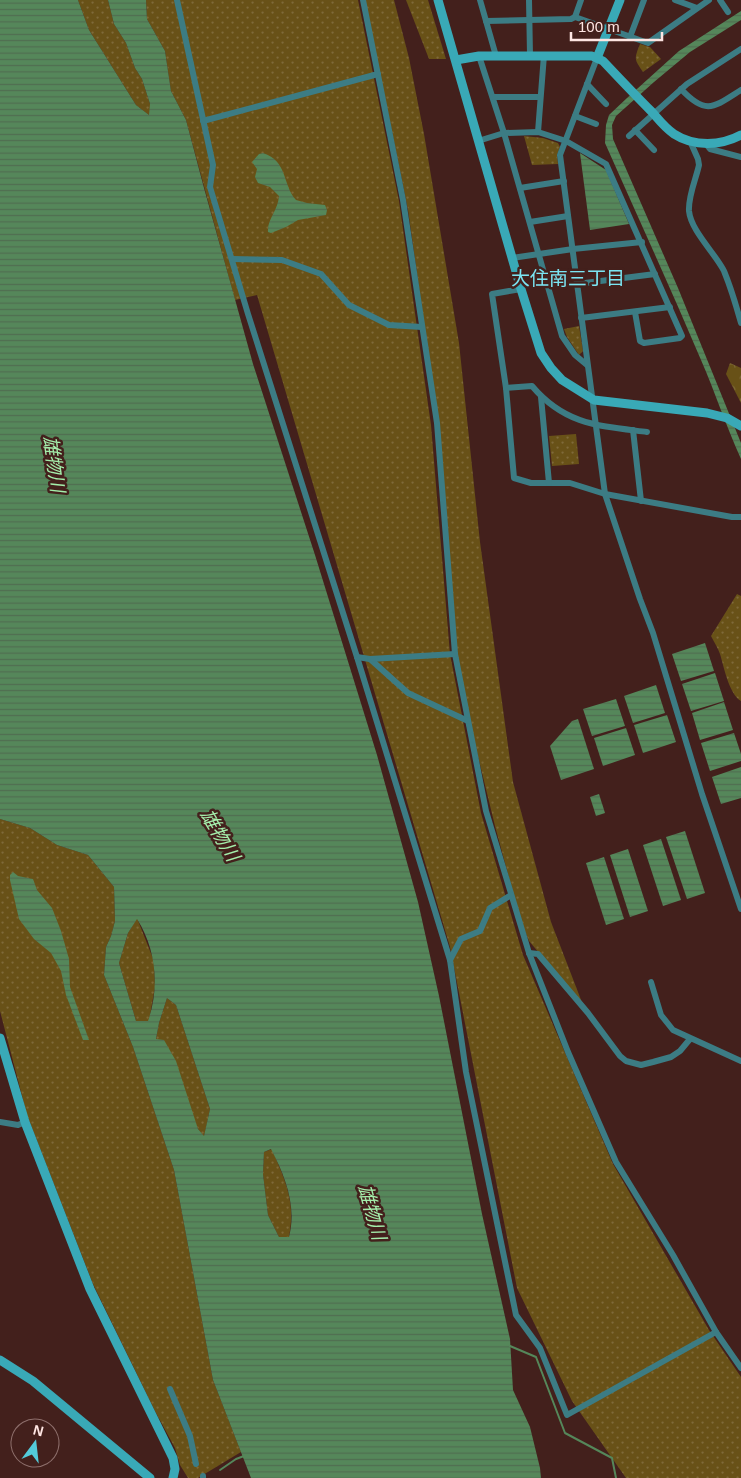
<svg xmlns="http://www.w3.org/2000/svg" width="741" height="1478" viewBox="0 0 741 1478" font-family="Arial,'Noto Sans JP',sans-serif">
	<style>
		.green { fill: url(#green-dots) }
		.forest { fill: url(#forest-crowns) }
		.water { fill: url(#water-rules); fill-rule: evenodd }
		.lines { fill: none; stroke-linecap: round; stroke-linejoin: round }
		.stream { stroke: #55875a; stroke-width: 2 }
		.street { stroke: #3c7c84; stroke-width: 6 }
		.secondary { stroke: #39a9b7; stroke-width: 9 }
		.labels { text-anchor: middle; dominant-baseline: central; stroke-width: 5; stroke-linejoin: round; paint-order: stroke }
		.neighbourhood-label { font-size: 19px; fill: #7be5f3; stroke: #43201c }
		.water-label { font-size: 19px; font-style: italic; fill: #a4eeab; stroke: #43201c }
	</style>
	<defs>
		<pattern id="green-dots" width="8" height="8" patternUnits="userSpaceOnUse" patternTransform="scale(1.25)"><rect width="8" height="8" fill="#685117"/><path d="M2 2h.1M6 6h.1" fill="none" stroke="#7f6a39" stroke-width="1.8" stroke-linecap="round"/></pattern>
		<pattern id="forest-crowns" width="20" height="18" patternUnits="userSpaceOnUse" patternTransform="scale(1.25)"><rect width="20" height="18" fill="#685117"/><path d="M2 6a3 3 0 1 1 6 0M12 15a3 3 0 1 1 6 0" fill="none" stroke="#7f6a39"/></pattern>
		<pattern id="water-rules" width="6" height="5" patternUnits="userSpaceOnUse" patternTransform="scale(1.25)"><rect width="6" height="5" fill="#55875a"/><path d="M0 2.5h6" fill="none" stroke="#516d51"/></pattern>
	</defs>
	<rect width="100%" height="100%" fill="#43201c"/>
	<!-- green -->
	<g class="green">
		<path d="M78 0H108L114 24 126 43 135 68 142 79 150 104V116L136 105 89 30Z"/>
		<path d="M146 0H358L399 201 431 425 450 654 481 813 523 955 613 1164 709 1330 741 1377V1478H626L572 1401 517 1288 450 947 257 295 235 300 186 120 171 91 165 51 147 19Z"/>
		<path d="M365 0H394L409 58 424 134 459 343 480 542 513 782 551 922 583 1005 529 941 521 922 495 826 475 744 457 654 438 422 408 210Z"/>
		<path d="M406 0H428L446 59H429Z"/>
		<path d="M640 44 650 47 661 59 643 72C634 59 634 59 640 44Z"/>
		<path d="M524 136 543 138 558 143 560 147 557 155 558 164 532 165Z"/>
		<path d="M579 326 583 351 579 355 567 337 564 329Z"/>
		<path d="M576 434 579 464 552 466 549 436Z"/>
		<path d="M737 594 741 596V701C729 694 724 667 720 654 718 648 714 642 711 636Z"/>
		<path d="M0 819 30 828 57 845 88 855 114 887 115 921 111 936 106 947 104 975 133 1047 174 1170 213 1380 241 1452 198 1478H188L180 1465 175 1448 155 1411 93 1284 27 1115 0 1011Z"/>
		<path d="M137 918 154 961 155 987 149 1021H136L119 963 128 933Z"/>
		<path d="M167 998 176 1005 210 1109 204 1137 198 1129 156 1039 159 1023Z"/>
		<path d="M272 1149C285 1181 296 1201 289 1237H279L268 1215 263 1174 264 1152Z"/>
	</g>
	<!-- forest -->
	<path class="forest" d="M730 363 741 368V403L726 374Z"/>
	<!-- water -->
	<g class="water">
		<path d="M0 0H78L89 30 136 105 149 115 150 104 142 79 135 68 126 43 114 24 108 0H146L147 19 165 51 171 91 186 120 204 188 253 364 315 555 377 755 418 902 439 996 482 1214 510 1339 513 1390 530 1427 540 1468 541 1478H251L213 1380 174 1170 133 1047 104 975 106 947 111 936 115 921 114 887 88 855 57 845 30 828 0 819ZM137 919C156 949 160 987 148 1021H136L119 963 128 933ZM167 998 176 1005 210 1109 204 1136 198 1129 176 1061 164 1040 156 1039 159 1023ZM271 1149C285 1176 297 1206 289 1237H279L268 1215 263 1174 264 1152Z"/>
		<path d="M741 11V20L690 52 654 82 616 116 612 125 613 139 678 288 741 443V459C726 426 715 392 701 360 670 287 637 215 605 143L606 125 609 115 627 98 679 51Z"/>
		<path d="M263 153C288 161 282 184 296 200L307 203 325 205 327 210 326 215 298 220 286 227 271 233 268 232C267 219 278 211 279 196L270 187 258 183 255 177 257 169 252 162 259 154Z"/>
		<path d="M580 153 606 170 629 224 590 230Z"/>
		<path d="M705 643 714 671 681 681 672 654Z"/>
		<path d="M715 673 724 701 691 711 682 684Z"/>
		<path d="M656 685 665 713 633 723 624 696Z"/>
		<path d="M616 699 625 726 592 736 583 709Z"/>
		<path d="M724 702 733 730 700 740 692 713Z"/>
		<path d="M667 715 676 742 643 753 634 725Z"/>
		<path d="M578 719 594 769 561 780 550 746 572 721Z"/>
		<path d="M626 728 635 755 603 766 594 738Z"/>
		<path d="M734 733 741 754V761L710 771 701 743Z"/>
		<path d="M741 767V798L721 804 712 777Z"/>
		<path d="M599 794 605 813 596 816 590 797Z"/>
		<path d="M685 831 705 893 687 899 666 837Z"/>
		<path d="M661 839 681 900 663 906 643 845Z"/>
		<path d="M628 849 648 911 630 917 610 855Z"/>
		<path d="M604 857 624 919 606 925 586 863Z"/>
		<path d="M13 872 18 876 33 879 37 890 52 908 61 931 69 959 70 987 89 1040H83L66 995 61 971 51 953 34 939 19 919 10 880V875Z"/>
	</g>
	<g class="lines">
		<!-- stream -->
		<g class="stream">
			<path d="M510 1346 536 1357 565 1433 612 1458 616 1478"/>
			<path d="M220 1470 236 1459 244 1456"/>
		</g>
		<!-- street -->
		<g class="street">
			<path d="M177 0 213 165 210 187 248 314 357 657 450 960 466 1072 516 1315 540 1348 567 1415 716 1332"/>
			<path d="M363 0 403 200 437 423 455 654 486 811 529 953 568 1052 616 1162 673 1255 716 1332 741 1368"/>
			<path d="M480 0 496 56"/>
			<path d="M529 0 530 55"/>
			<path d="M675 0 697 8"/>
			<path d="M720 0 728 12"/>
			<path d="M575 17 581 0"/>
			<path d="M486 21 571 19 575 17 648 43 709 0"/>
			<path d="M630 37 644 0"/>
			<path d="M479 56 504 133 562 336 575 355 587 365"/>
			<path d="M597 58 560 155 605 494 640 599 653 633 702 794 741 909"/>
			<path d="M587 84 606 104"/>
			<path d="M681 89C706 116 714 107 741 90"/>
			<path d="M493 97H540"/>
			<path d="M575 116 596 124"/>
			<path d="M203 121 378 74"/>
			<path d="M635 130 654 150"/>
			<path d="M538 132 544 55"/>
			<path d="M629 136 687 84 741 49"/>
			<path d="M478 141 504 133 538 132 566 141 606 164 682 336 680 338 644 343 640 341 635 312"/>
			<path d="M690 141 698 159 699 165C696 179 688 196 689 211 691 231 715 253 724 271 731 288 736 305 741 323"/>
			<path d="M706 144 710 149 741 157"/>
			<path d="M520 188 564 181"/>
			<path d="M530 222 568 216"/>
			<path d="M512 258 573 249 642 242"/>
			<path d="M232 259 282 260 321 274 349 305 389 325 422 327"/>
			<path d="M577 284 655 274"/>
			<path d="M521 289 492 294 506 388 514 478 531 483H570L605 494 732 517H741"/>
			<path d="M581 318 670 307"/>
			<path d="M506 388 532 386C565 425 599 426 647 432"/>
			<path d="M541 397 549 483"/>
			<path d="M633 430 641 501"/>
			<path d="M357 657 370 659 408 693 468 721"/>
			<path d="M370 659 455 654"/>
			<path d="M529 953 538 954 588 1013 620 1056 626 1061 641 1065 653 1062 671 1057 680 1051 690 1039"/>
			<path d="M450 960 461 939 480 931 490 908 511 895"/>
			<path d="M651 982 661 1015 673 1030 741 1061"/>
			<path d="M0 1122 18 1125 25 1122"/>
			<path d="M170 1389 190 1436 196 1464"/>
			<path d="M203 1476V1478"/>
		</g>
		<!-- secondary -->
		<g class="secondary">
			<path d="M438 0 521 289 541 353 551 368 562 380 594 400 707 413 727 418 741 426"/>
			<path d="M597 58 620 0"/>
			<path d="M456 60 479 56H592L603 61C619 78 635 95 652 112 659 120 665 128 674 134 694 147 721 146 741 135"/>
			<path d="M0 1038 25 1122 90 1289 173 1458 175 1469 173 1478"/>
			<path d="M0 1360 33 1381 150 1478"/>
		</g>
	</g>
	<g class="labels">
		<!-- neighbourhood labels -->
		<g class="neighbourhood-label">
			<text x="568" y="278">大住南三丁目</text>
		</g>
		<!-- water labels -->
		<g class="water-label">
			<text transform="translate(54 464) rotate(82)">雄物川</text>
			<text transform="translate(220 835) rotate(59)">雄物川</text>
			<text transform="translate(372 1212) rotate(74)">雄物川</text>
		</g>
	</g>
	<!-- north arrow -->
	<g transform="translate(35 1443) rotate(15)"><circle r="24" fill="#43201c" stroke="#8e6f6c"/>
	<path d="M0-4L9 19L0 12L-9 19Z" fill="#53cbda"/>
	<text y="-8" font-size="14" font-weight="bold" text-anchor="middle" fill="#ffe6e3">N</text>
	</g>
	<!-- scale -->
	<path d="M571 32v8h91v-8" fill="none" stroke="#ffe6e3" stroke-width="2.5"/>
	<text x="578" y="32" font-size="15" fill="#ffe6e3" stroke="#43201c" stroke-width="4" paint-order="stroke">100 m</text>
</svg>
